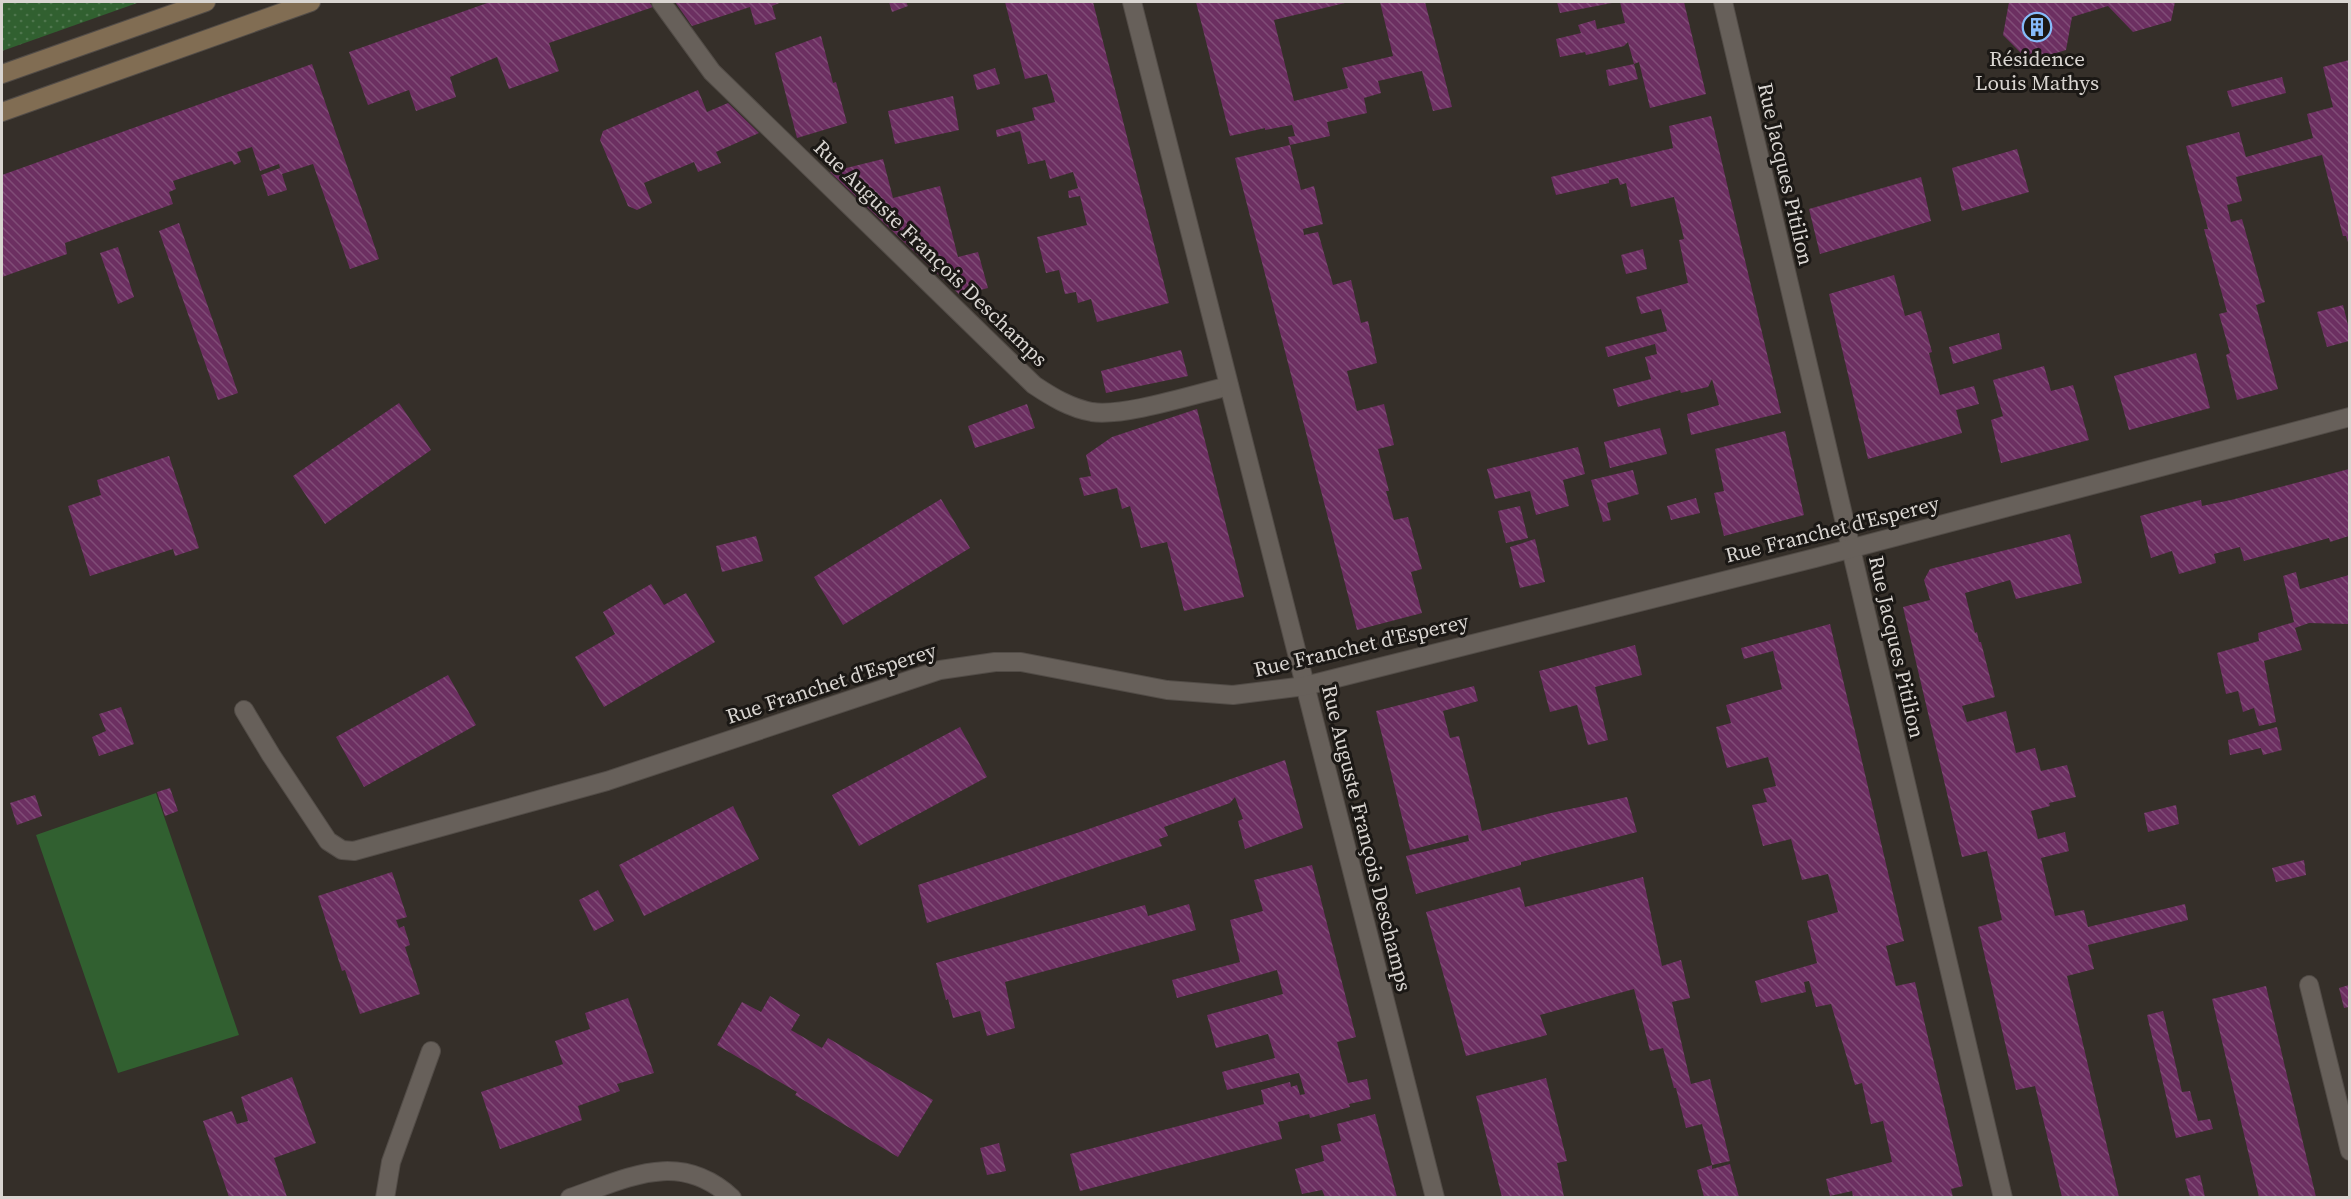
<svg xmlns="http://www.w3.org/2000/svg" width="2351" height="1199" viewBox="0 0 2351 1199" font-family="'Source Serif 4',serif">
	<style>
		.grass { fill: url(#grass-dots) }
		.park { fill: #316030 }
		.building { fill: url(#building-back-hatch) }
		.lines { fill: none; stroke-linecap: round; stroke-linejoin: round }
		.lane-casing { stroke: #524c47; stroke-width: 20 }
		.street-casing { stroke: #524c47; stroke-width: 20 }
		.secondary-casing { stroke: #524c47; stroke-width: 20 }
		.lane { stroke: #67605a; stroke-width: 18 }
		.street { stroke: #67605a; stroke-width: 18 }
		.secondary { stroke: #816d53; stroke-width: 18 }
		.labels { text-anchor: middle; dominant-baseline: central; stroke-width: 6; stroke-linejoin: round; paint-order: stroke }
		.poi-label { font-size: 21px; fill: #d9d5d1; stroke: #1b1815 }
		.street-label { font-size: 21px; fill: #d9d5d1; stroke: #1b1815 }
	</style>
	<defs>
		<pattern id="grass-dots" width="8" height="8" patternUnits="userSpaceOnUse" patternTransform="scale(1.5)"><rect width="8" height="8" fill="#316030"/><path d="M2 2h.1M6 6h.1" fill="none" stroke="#4e764d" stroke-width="1.8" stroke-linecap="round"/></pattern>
		<pattern id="building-back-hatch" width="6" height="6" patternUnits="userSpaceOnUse" patternTransform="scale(1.5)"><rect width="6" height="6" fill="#6c2f61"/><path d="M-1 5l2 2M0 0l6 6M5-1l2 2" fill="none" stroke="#804c77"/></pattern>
	</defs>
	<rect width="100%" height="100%" fill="#352f29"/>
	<!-- grass -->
	<path class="grass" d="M2 2H140L2 51Z"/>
	<!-- park -->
	<path class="park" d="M156 793 239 1035 118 1073 36 835Z"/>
	<!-- building -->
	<g class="building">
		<path d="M490 2H649L653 7 549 43 559 71 509 89 497 57 450 77 456 97 416 111 409 90 368 105 349 52Z"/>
		<path d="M675 2H782L772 6 776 19 755 25 750 7 692 26Z"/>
		<path d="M889 2H906L908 6 892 12Z"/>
		<path d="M1005 2H1093L1169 303 1097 322 1091 299 1078 303 1076 292 1065 294 1059 270 1046 273 1037 237 1087 225 1080 196 1069 198 1068 191 1078 188 1073 172 1050 179 1045 160 1028 164 1020 131 997 137 996 130 1035 120 1032 108 1055 102 1047 74 1025 79Z"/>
		<path d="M1196 2H1349L1274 20 1294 101 1348 88 1342 68 1393 56 1380 2H1425L1452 107 1433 111 1422 71 1378 81 1381 93 1364 98 1367 113 1327 122 1330 136 1290 145 1288 137 1295 136 1292 125 1265 130V128L1230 136Z"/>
		<path d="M1557 2H1612V3L1560 13Z"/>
		<path d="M1620 2H1684L1706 94 1650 108 1639 62 1634 64 1628 42 1624 46 1586 55 1585 52 1560 57 1556 39 1581 33 1578 25 1595 20 1597 29 1625 23Z"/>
		<path d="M2009 2H2175L2171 21 2133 32 2108 6 2072 17 2066 50 2029 61 2003 35Z"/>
		<path d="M821 36 833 83 836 82 847 123 797 138 775 53Z"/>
		<path d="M2349 60V245L2346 236H2343L2322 155 2236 177 2242 201 2227 205 2231 222 2242 219 2265 302 2256 305 2278 389 2237 400 2226 355 2230 353 2219 314 2227 312 2204 229H2208L2186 146 2239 132 2246 157 2313 138 2307 114 2333 107 2323 67Z"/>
		<path d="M312 64 379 259 350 269 313 164 282 174 287 190 268 196 261 175 280 168 279 164 260 171 252 147 237 152 241 162 234 165 232 161 173 181 176 189 169 192 173 204 65 243 67 254 2 277V175Z"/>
		<path d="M1634 64 1638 79 1609 86 1606 70Z"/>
		<path d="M995 68 1000 84 977 90 973 75Z"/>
		<path d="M2282 77 2286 93 2232 107 2227 91Z"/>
		<path d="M698 90 707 112 728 103 759 133 716 152 721 163 698 172 694 162 644 183 652 203 637 210 628 206 600 140 603 131Z"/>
		<path d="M953 96 959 130 895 144 888 111Z"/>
		<path d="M1711 116 1781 413 1691 435 1687 414 1719 405 1712 379 1708 387 1681 393 1680 390 1618 407 1613 389 1651 379 1645 357 1657 354 1655 344 1608 357 1605 347 1667 331 1661 309 1641 314 1636 297 1688 283 1679 240 1684 239 1674 197 1631 207 1626 183 1620 185 1618 178 1609 180V183L1556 195 1551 177 1673 148 1669 126Z"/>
		<path d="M1290 145 1301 190 1314 186 1323 224 1303 229 1304 235 1318 232 1333 285 1351 280 1361 323 1368 321 1377 363 1347 371 1357 411 1384 404 1394 445 1378 449 1389 491H1386L1394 520 1408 517 1422 569 1411 572 1422 613 1357 630 1235 158Z"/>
		<path d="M2017 149 2029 192 1962 211 1952 168Z"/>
		<path d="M883 159 893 198 940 186 958 257 978 252 988 288 960 295 830 172Z"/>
		<path d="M1921 177 1931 221 1820 254 1809 209Z"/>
		<path d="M179 223 238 393 218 400 159 231Z"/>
		<path d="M118 247 134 297 118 304 100 253Z"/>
		<path d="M1643 249 1647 269 1626 274 1621 255Z"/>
		<path d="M1894 275 1905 316 1921 311 1932 352 1929 353 1940 395 1974 386 1979 404 1956 410 1962 433 1868 459 1829 294Z"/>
		<path d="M2343 305 2349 329V341L2327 347 2317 312Z"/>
		<path d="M1999 333 2002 349 1953 364 1949 347Z"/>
		<path d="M1181 350 1188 376 1106 393 1101 371Z"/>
		<path d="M2196 353 2210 408 2129 430 2114 376Z"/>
		<path d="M2044 366 2051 391 2073 385 2089 440 2001 463 1991 420 2003 416 1993 380Z"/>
		<path d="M399 403 431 450 325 524 293 476Z"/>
		<path d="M1027 404 1035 428 975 448 968 426Z"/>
		<path d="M1197 409 1244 597 1184 611 1167 542 1141 548 1130 506 1122 509 1117 488 1084 496 1079 478 1091 476 1086 455 1112 437Z"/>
		<path d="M1660 428 1667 454 1610 468 1604 442Z"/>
		<path d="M1785 431 1804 515 1724 536 1714 493 1724 491 1715 449Z"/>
		<path d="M1578 447 1585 474 1563 480 1569 506 1536 515 1530 491 1495 499 1487 469Z"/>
		<path d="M169 456 199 548 175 556 173 549 90 576 68 506 101 495 97 480Z"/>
		<path d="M2349 469V536L2330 542 2329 538 2244 561 2240 547 2214 554 2216 563 2179 574 2172 551 2151 558 2140 516 2196 501 2201 500 2202 506 2231 500Z"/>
		<path d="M1633 470 1639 494 1607 503 1611 520 1603 522 1591 480Z"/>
		<path d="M1696 498 1700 513 1671 520 1667 506Z"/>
		<path d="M941 499 970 548 843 625 814 577Z"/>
		<path d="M1520 506 1528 538 1506 543 1498 511Z"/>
		<path d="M2070 534 2082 583 2016 599 2010 580 1965 593 1975 633 1977 632 1979 642H1981L1995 697 1962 706 1967 722 2006 711 2016 753 2035 748 2041 771 2067 765 2076 797 2049 803 2050 806 2031 811 2038 839 2065 832 2069 851 2041 858 2055 916 2084 910 2088 927 2185 904 2188 920 2088 945 2094 969 2067 976 2119 1197H2062L2035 1086 2016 1090 1978 927 2002 920 1987 851 1962 857 1903 607 1930 600 1924 580 1930 569Z"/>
		<path d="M756 536 763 561 722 572 716 546Z"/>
		<path d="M1535 539 1545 582 1520 588 1510 547Z"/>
		<path d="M2296 572 2300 589 2349 575V624L2309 623 2295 628 2302 650 2264 661 2276 722 2259 726 2254 708 2243 712 2238 691 2226 694 2217 653 2259 641 2258 633 2294 622 2283 576Z"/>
		<path d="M651 584 664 605 686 593 715 642 604 707 575 657 615 634 603 612Z"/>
		<path d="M1830 624 1904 941 1886 946 1896 986 1915 982 1963 1186 1951 1189 1953 1197H1853L1852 1191 1830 1196 1826 1179 1892 1162 1883 1121 1871 1124 1862 1083 1855 1085 1831 1004 1816 1007 1809 981 1804 982 1806 992 1761 1003 1755 981 1817 963 1807 921 1838 912 1828 874 1802 880 1791 839 1763 846 1752 805 1767 802 1763 789 1776 786 1768 757 1727 768 1716 727 1731 723 1726 705 1782 689 1773 651 1744 659 1741 648Z"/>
		<path d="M1635 645 1642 675 1595 687 1608 740 1588 745 1577 705 1550 712 1539 671Z"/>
		<path d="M448 675 476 725 364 787 336 737Z"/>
		<path d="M1474 686 1478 701 1443 711 1450 738 1459 736 1482 831 1551 813 1627 797 1637 832 1521 862V865L1416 894 1406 856 1469 841 1468 835 1410 850 1376 711Z"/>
		<path d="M121 707 134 744 99 756 92 737 106 731 99 714Z"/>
		<path d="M960 727 987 777 859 846 832 795Z"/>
		<path d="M2277 727 2282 750 2263 755 2261 748 2230 755 2228 740Z"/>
		<path d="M1285 760 1303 828 1245 849 1238 821 1243 819 1235 797 1230 803 1164 827 1168 836 1159 839 1162 846 927 923 918 885 1083 831Z"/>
		<path d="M170 788 178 811 165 816 157 792Z"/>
		<path d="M35 795 42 816 17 825 10 803Z"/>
		<path d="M2176 805 2179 824 2148 832 2144 813Z"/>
		<path d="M733 806 759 859 644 916 619 865Z"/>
		<path d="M2304 860 2306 875 2276 882 2272 868Z"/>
		<path d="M1312 865 1356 1037 1337 1042 1348 1083 1367 1079 1371 1099 1349 1104 1350 1107 1310 1118 1309 1114 1278 1122 1282 1139 1080 1191 1070 1154 1264 1104 1261 1090 1290 1082 1291 1087 1297 1085 1300 1095 1305 1094 1299 1073 1227 1090 1222 1072 1275 1058 1268 1034 1216 1048 1207 1015 1283 994 1277 970 1177 998 1172 980 1240 962 1230 920 1263 911 1254 880Z"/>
		<path d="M392 872 407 917 396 920 399 928 404 926 410 945 405 947 420 994 360 1014 345 970 342 971 318 896Z"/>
		<path d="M1643 877 1662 966 1681 960 1690 998 1672 1002 1691 1084 1710 1079 1730 1161 1712 1165 1702 1124 1686 1128 1676 1088H1674L1663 1048 1650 1051 1634 989 1540 1015 1547 1035 1466 1056 1426 912 1520 887 1525 907Z"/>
		<path d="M598 890 614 921 594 931 579 900Z"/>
		<path d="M1189 904 1196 930 1005 982 1015 1028 987 1036 980 1011 953 1018 948 999 946 1000 936 963 1145 905 1148 916Z"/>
		<path d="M2349 985V1007L2344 1008 2339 988Z"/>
		<path d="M2266 986 2285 1067 2316 1197H2259L2251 1164 2212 999Z"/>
		<path d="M770 996 800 1015 791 1030 822 1048 828 1038 933 1100 898 1157 795 1095 797 1092 717 1045 742 1002 761 1012Z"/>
		<path d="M628 998 654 1073 617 1084 620 1091 578 1106 582 1120 500 1149 481 1092 563 1064 555 1041 590 1029 585 1013Z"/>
		<path d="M2163 1011 2182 1092 2190 1091 2198 1121 2210 1119 2213 1129 2176 1138 2147 1015Z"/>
		<path d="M292 1077 316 1143 274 1158 287 1197H229L203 1121 232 1111 237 1124 248 1121 241 1097Z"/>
		<path d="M1546 1078 1567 1161 1557 1163 1564 1197H1502L1476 1096Z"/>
		<path d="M1375 1114 1397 1197H1325L1322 1190 1302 1194 1295 1169 1324 1161 1321 1146 1341 1141 1337 1124Z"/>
		<path d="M999 1143 1006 1171 987 1175 980 1148Z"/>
		<path d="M1730 1164 1739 1197H1704L1697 1170 1712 1165V1169Z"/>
		<path d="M2200 1175 2205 1197H2190L2185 1179Z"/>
	</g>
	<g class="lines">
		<!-- lane casing -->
		<g class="lane-casing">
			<g id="lane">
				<path d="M661 2 712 72 1034 385C1052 397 1070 408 1092 412 1124 417 1195 394 1229 386"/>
				<path d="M385 1198 391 1162 431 1051"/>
			</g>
		</g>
		<!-- street casing -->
		<g class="street-casing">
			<g id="street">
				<path d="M1132 2 1435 1198"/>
				<path d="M1723 2 2003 1198"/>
				<path d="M244 710 271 755 328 841 342 850 354 851 607 781 940 670 995 662H1021L1167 690 1233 695 1305 686 1815 558 2350 417"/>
				<path d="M2309 985 2350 1151"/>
				<path d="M570 1198C628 1178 679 1149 732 1198"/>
			</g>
		</g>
		<!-- secondary casing -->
		<g class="secondary-casing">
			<g id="secondary">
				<path d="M2 74 206 2"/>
				<path d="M2 112 311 2"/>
			</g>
		</g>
		<!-- lane -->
		<use href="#lane" class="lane"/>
		<!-- street -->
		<use href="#street" class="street"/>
		<!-- secondary -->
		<use href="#secondary" class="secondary"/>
	</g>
	<!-- icons -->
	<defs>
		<g id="building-ring" transform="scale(1.5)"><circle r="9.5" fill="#1b1815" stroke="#86bbfb" stroke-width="1.5"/><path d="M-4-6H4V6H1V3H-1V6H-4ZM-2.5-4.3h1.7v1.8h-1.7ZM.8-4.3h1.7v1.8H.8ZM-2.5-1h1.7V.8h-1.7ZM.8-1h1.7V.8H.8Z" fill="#86bbfb"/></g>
	</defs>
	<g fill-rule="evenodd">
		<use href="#building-ring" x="2037" y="27"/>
	</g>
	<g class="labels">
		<!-- poi labels -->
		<g class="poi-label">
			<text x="2037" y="58">Résidence<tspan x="2037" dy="24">Louis Mathys</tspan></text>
		</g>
		<!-- street labels -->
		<g class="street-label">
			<text transform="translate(1786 174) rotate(77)">Rue Jacques Pitilion</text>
			<text transform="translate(931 253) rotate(44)">Rue Auguste François Deschamps</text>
			<text transform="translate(1832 529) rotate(-14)">Rue Franchet d'Esperey</text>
			<text transform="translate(1361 645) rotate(-13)">Rue Franchet d'Esperey</text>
			<text transform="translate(1897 647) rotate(77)">Rue Jacques Pitilion</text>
			<text transform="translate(831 683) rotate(-18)">Rue Franchet d'Esperey</text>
			<text transform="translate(1367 838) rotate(76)">Rue Auguste François Deschamps</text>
		</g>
	</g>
	<!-- border -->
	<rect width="2351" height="1199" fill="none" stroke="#d9d5d1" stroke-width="6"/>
</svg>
